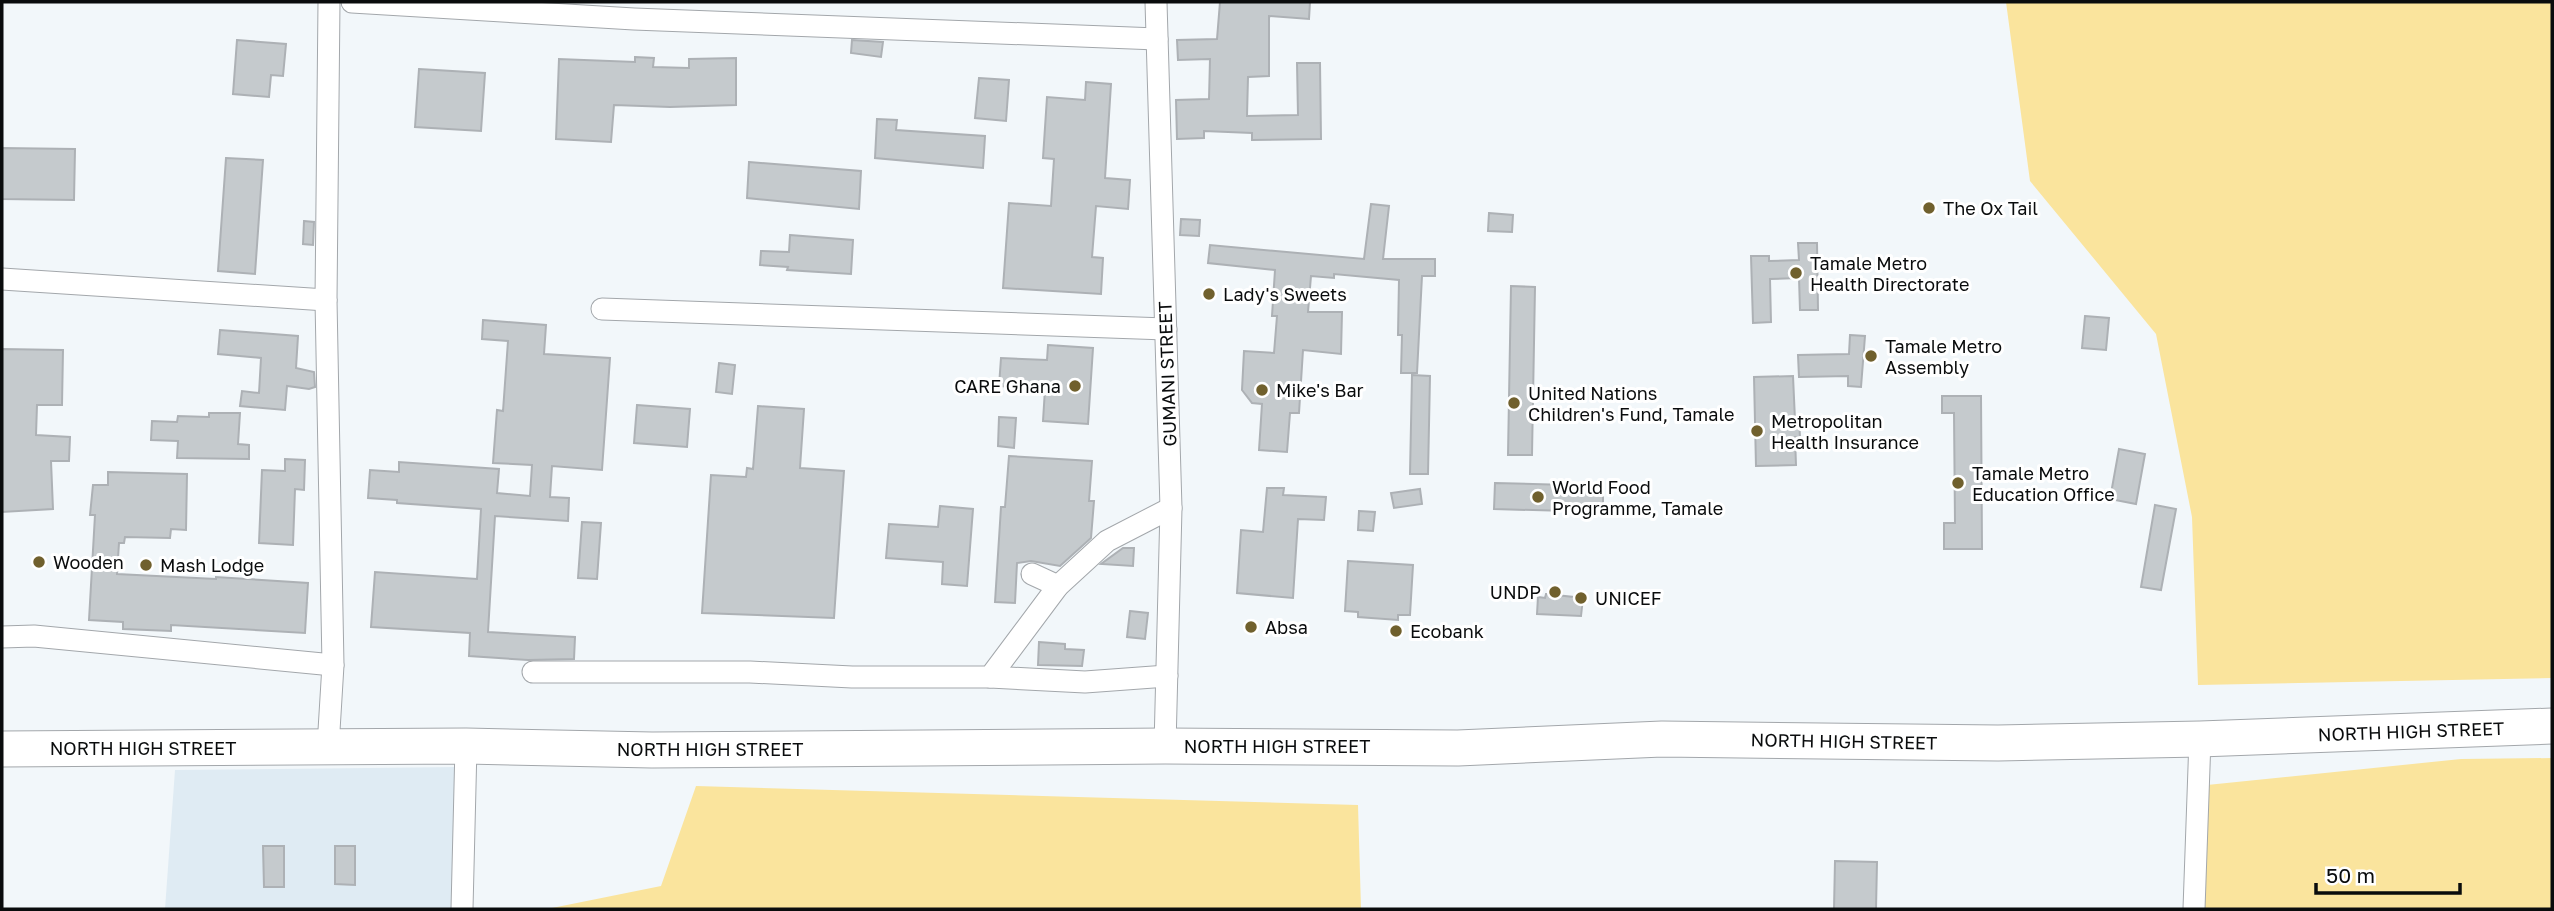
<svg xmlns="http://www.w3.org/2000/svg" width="2554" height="911" viewBox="0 0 2554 911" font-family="'Golos Text',sans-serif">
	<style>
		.built { fill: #dfebf3 }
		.green { fill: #fae49d }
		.building { fill: #c5cacd; stroke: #adb1b5; stroke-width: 2 }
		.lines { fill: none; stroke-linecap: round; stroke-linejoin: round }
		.minor-casing { stroke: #a3a7ab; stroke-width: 23 }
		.trunk-casing { stroke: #a3a7ab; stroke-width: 37 }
		.minor { stroke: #fff; stroke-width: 21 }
		.trunk { stroke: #fff; stroke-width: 35 }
		.poi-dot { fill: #70602d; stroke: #fff; stroke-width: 2.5 }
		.labels { text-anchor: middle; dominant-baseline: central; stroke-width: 6; stroke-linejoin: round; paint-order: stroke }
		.poi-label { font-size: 18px; fill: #0a0c0d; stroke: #fff; text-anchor: start }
		.street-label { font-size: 18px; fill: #0a0c0d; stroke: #fff }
	</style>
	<rect width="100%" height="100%" fill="#f2f7fa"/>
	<!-- built -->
	<path class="built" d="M458 767 454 909H165L175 770Z"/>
	<!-- green -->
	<g class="green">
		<path d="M2006 2H2552V678L2198 685 2192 517 2156 334 2030 181Z"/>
		<path d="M2552 758V909H2204L2207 785 2461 759Z"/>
		<path d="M696 786 1358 805 1361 909H547L661 886Z"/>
	</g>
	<!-- building -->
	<g class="building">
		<path d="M1220 2H1310L1309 19 1269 16V76L1248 77 1247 116 1298 115 1297 63H1320L1321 139 1252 140V133L1204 131V138L1177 139 1176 100 1209 99 1210 59 1178 60 1177 40 1217 39Z"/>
		<path d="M237 40 286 44 283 76 271 75 269 97 233 94Z"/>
		<path d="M852 40 883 42 881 57 851 53Z"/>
		<path d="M635 57 654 58 653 67 689 68V59L736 58V105L670 107 614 105 611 142 556 139 559 59 635 62Z"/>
		<path d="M419 69 485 73 481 131 415 127Z"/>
		<path d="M979 78 1009 80 1006 121 975 118Z"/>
		<path d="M1086 82 1111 84 1105 178 1130 180 1128 209 1096 206 1092 257 1103 258 1101 294 1003 288 1009 203 1051 206 1054 159 1043 158 1047 97 1085 100Z"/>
		<path d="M877 119 897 120 896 130 985 136 983 168 875 158Z"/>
		<path d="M2 148 75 149 74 200 2 199Z"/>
		<path d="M226 158 263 160 255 274 218 271Z"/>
		<path d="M749 162 861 171 859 209 747 198Z"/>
		<path d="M1371 204 1389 206 1383 259H1435V276H1422L1417 373H1401L1402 335H1398L1399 280 1334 274V278L1311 276 1308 312H1342L1341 354 1303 350 1299 413H1290L1287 452 1259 450 1262 404 1252 403 1242 390 1244 351 1274 353 1277 316H1272L1275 270 1208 263 1210 245 1364 259Z"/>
		<path d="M1489 213 1513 215 1512 232 1488 231Z"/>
		<path d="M1181 219 1200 220 1199 236 1180 235Z"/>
		<path d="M304 221 314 222 313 245 303 244Z"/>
		<path d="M790 235 853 240 851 274 787 270 788 267 760 265 761 251 789 252Z"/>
		<path d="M1798 243H1817L1818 310H1800L1799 278 1770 279 1771 322 1753 323 1751 256H1769V261L1799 260Z"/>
		<path d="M1511 286 1535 287 1532 455H1508Z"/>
		<path d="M2085 316 2109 318 2106 350 2082 348Z"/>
		<path d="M483 320 546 325 544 354 610 358 602 470 552 466 550 497 569 498 568 521 495 516 488 632 575 637 574 659 528 660 469 656 470 633 371 627 375 572 477 579 481 509 397 503V500L368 498 370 470 399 472V462L499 469 497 493 530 496 532 465 493 463 497 410 503 411 508 341 482 339Z"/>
		<path d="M220 330 298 336 296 368 314 372 315 387 309 389 287 386 285 410 240 406 242 391 259 393 261 358 218 354Z"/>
		<path d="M1850 335 1865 336 1861 387 1848 386V376L1799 377 1798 355 1849 354Z"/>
		<path d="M1048 345 1093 348 1088 424 1043 421 1045 389 999 386 1001 358 1047 360Z"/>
		<path d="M2 349 63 350 62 405H37L36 435 70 437 69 461H51L53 509 2 512Z"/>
		<path d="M719 363 735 365 732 394 716 392Z"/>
		<path d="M1412 375 1430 376 1428 474H1410Z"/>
		<path d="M1793 376 1795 420H1799L1800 437H1795L1796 465 1756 466 1754 377Z"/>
		<path d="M1942 396H1981L1982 549H1944V523H1955L1954 413H1942Z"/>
		<path d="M637 405 690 409 687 447 634 443Z"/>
		<path d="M758 406 804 409 800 468 844 471 834 618 702 613 711 475 746 477 747 468 753 469Z"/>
		<path d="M209 413H240L238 444 249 445V459L177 458 178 441 151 440 152 421 177 422 178 416 209 417Z"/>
		<path d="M999 417 1016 418 1014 448 998 446Z"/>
		<path d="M2119 449 2145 454 2136 504 2110 499Z"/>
		<path d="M1009 456 1092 461 1089 501H1094L1091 538 1060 566 1031 561 1017 563 1015 603 995 602 1001 507H1005Z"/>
		<path d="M285 459 305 460 304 490 295 489 293 545 259 543 262 470 285 471Z"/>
		<path d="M108 472 187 474 186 530 171 529 170 538 125 537 124 543H119L117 574 216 579V577L308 583 305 633 171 625V631L123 629V622L89 620 95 515H90L93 485H108Z"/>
		<path d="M1495 483 1603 486V512L1494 509Z"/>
		<path d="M1267 488H1284L1283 495 1326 497 1324 520 1298 519 1293 598 1237 593 1241 530 1263 532Z"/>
		<path d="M1420 489 1422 504 1394 508 1391 493Z"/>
		<path d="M2155 505 2176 509 2161 590 2141 587Z"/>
		<path d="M940 506 973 509 967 586 942 584 943 562 886 558 889 524 938 527Z"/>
		<path d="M1359 511 1375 512 1373 531 1358 530Z"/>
		<path d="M582 522 601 523 597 579 578 578Z"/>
		<path d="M1123 548H1134L1133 566 1101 564Z"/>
		<path d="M1348 561 1413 565 1410 615H1398V620L1358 617V612L1345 611Z"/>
		<path d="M1546 594 1583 598 1581 616 1537 614 1538 597 1545 598Z"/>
		<path d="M1130 611 1148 613 1145 639 1127 637Z"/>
		<path d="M1039 642 1065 644V649L1084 650 1082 666 1038 665Z"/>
		<path d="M263 846H284V887H264Z"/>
		<path d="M335 846H355V885L335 884Z"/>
		<path d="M1835 861 1877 862 1876 909H1834Z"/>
	</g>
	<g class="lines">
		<!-- minor casing -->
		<g class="minor-casing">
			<g id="minor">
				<path d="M352 2 634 19 1157 39"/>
				<path d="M1156 2 1171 508 1165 746"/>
				<path d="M2 279 326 300"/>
				<path d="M602 309 1166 329"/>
				<path d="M1032 574 1058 586"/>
				<path d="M2 637 34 636 333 665"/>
				<path d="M533 672H750L852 677H990L1058 586 1107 541 1171 508"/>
				<path d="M990 677 1085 682 1167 676"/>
				<path d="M328 747 333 665 326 300 329 2"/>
				<path d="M462 909 466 746"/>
				<path d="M2194 909 2200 739"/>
			</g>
		</g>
		<!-- trunk casing -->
		<g class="trunk-casing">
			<path id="trunk" d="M2 749 466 746 652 750 1165 746 1458 748 1662 739 1998 743 2200 739 2552 726"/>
		</g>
		<!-- minor -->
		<use href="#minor" class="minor"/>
		<!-- trunk -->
		<use href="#trunk" class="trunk"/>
	</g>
	<!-- markers -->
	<g class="poi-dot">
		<circle cx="1929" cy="208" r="7"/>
		<circle cx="1796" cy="273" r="7"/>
		<circle cx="1209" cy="294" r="7"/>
		<circle cx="1871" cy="356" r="7"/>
		<circle cx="1075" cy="386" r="7"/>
		<circle cx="1262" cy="390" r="7"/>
		<circle cx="1514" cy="403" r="7"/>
		<circle cx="1757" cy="431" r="7"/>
		<circle cx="1958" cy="483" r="7"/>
		<circle cx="1538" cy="497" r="7"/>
		<circle cx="39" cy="562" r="7"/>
		<circle cx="146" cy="565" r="7"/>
		<circle cx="1555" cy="592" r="7"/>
		<circle cx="1581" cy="598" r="7"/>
		<circle cx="1251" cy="627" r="7"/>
		<circle cx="1396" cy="631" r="7"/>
	</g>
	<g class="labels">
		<!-- poi labels -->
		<g class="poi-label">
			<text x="1943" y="208">The Ox Tail</text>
			<text x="1810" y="263">Tamale Metro<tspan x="1810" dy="21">Health Directorate</tspan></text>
			<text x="1223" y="294">Lady's Sweets</text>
			<text x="1885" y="346">Tamale Metro<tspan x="1885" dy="21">Assembly</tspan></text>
			<text x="1061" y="386" text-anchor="end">CARE Ghana</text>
			<text x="1276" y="390">Mike's Bar</text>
			<text x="1528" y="393">United Nations<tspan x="1528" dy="21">Children's Fund, Tamale</tspan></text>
			<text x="1771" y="421">Metropolitan<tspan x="1771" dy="21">Health Insurance</tspan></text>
			<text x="1972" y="473">Tamale Metro<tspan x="1972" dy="21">Education Office</tspan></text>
			<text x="1552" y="487">World Food<tspan x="1552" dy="21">Programme, Tamale</tspan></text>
			<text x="53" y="562">Wooden</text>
			<text x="160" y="565">Mash Lodge</text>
			<text x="1541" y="592" text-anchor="end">UNDP</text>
			<text x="1595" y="598">UNICEF</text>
			<text x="1265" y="627">Absa</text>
			<text x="1410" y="631">Ecobank</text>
		</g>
		<!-- street labels -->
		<g class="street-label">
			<text transform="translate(1167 374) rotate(-92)">GUMANI STREET</text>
			<text transform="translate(2411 731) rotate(-2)">NORTH HIGH STREET</text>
			<text transform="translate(1844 741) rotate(1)">NORTH HIGH STREET</text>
			<text x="1277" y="746">NORTH HIGH STREET</text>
			<text x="143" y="748">NORTH HIGH STREET</text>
			<text x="710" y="749">NORTH HIGH STREET</text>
		</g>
	</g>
	<!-- border -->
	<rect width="2554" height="911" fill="none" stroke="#0a0c0d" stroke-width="7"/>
	<!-- scale -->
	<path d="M2316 883v10h144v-10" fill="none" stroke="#0a0c0d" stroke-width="3.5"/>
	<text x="2326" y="883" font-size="21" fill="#0a0c0d" stroke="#ffffff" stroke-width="5" paint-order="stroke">50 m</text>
</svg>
